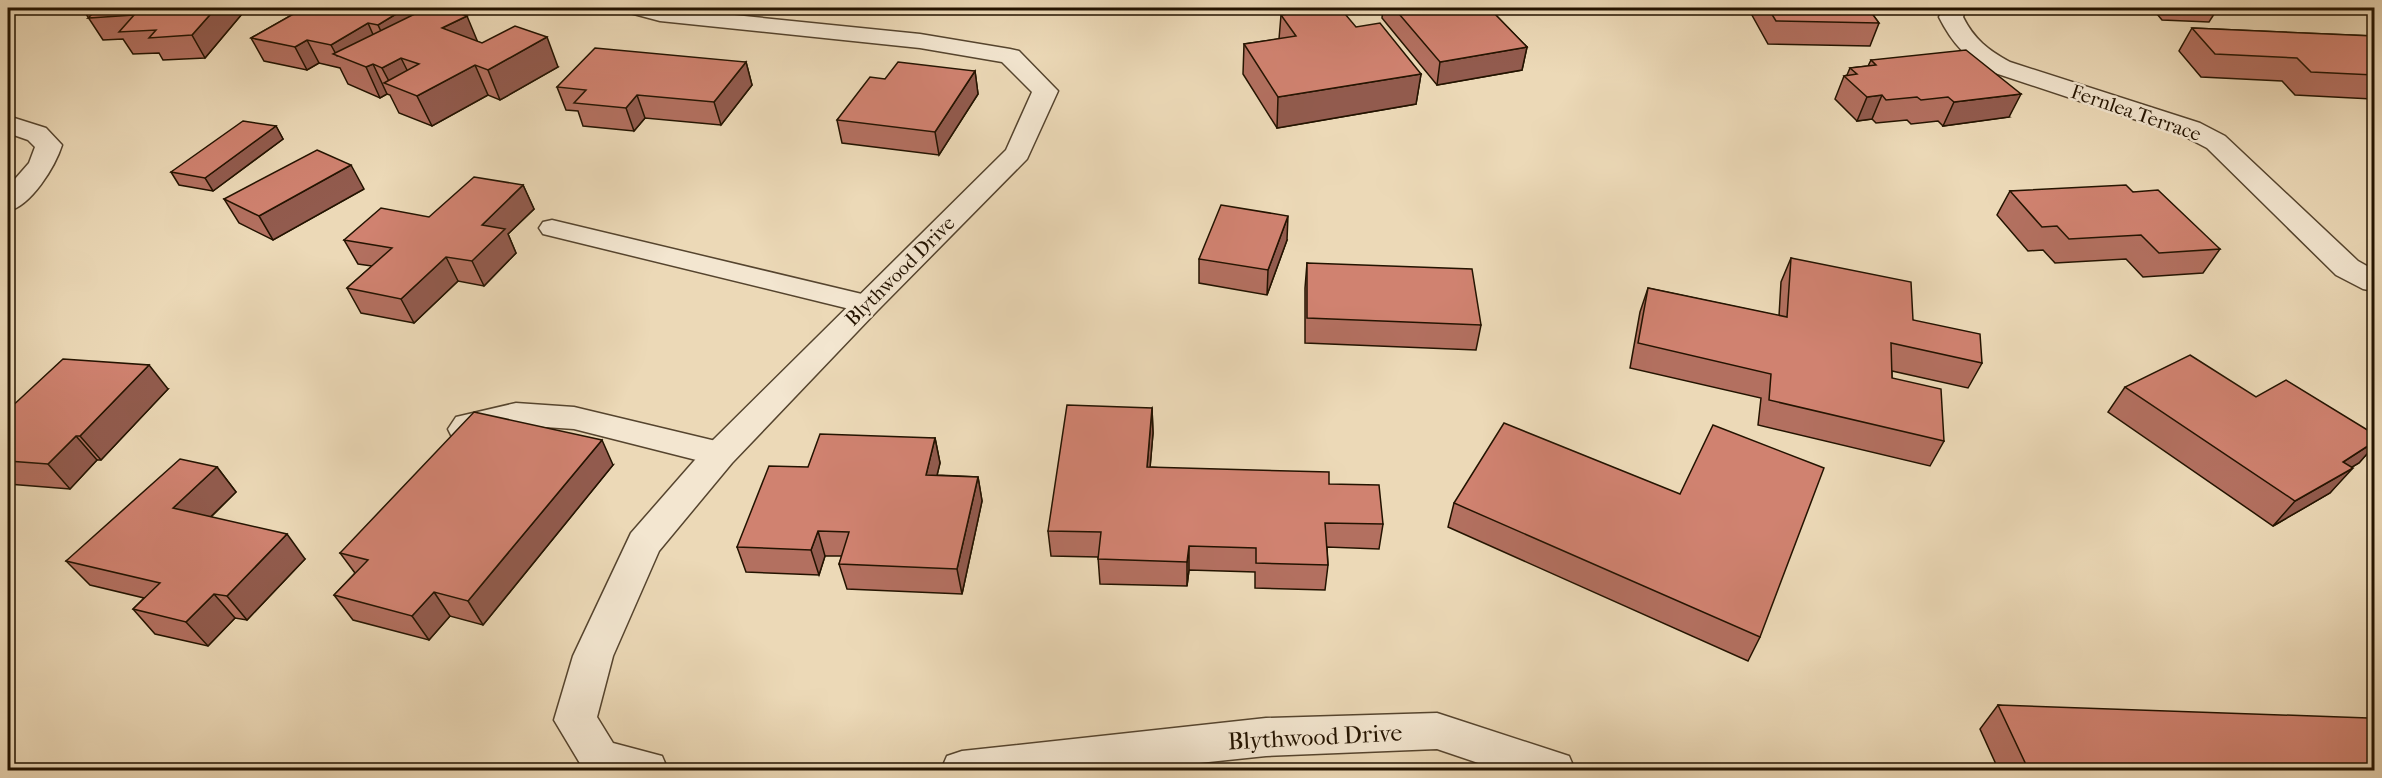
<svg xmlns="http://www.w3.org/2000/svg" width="2382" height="778" viewBox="0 0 2382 778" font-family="'IM FELL French Canon',serif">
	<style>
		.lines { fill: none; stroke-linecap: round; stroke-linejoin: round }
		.lane-casing { stroke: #55442e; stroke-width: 3 }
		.street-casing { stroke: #55442e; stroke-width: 3 }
		.lane { fill: #f3e6d0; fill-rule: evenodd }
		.street { fill: #f3e6d0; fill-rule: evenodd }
		.wall { fill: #b37060; stroke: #231300; stroke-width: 1.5 }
		.shaded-wall { fill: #925b4e; stroke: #231300; stroke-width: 1.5 }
		.building { fill: #d08270; stroke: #231300; stroke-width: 1.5 }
		.labels { text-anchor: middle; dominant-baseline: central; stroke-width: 5; stroke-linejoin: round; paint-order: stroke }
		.street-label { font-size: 20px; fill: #231300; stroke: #f3e6d0 }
		.near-street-label { font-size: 24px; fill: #231300; stroke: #f3e6d0 }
	</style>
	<rect width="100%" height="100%" fill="#ecd9b7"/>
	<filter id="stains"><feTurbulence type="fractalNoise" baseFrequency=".00333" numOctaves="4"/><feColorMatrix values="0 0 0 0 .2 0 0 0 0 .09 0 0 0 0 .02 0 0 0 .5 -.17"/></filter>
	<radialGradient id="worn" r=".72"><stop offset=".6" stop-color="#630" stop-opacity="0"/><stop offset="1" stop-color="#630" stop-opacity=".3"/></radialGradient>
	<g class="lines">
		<!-- lane casing -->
		<g class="lane-casing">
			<g id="lane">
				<path d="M552 220 866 295 876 298 880 304 876 310 866 313 543 234 539 228 543 222Z"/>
				<path d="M516 403 574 407 720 442 731 446 736 454 731 462 720 466 574 429 516 425 477 434 463 440 452 437 448 429 456 417Z"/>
			</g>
		</g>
		<!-- street casing -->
		<g class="street-casing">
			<g id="street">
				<path d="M626 8H665L920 34 1010 49 1019 51 1058 91 1027 159 877 311 732 463 659 551 613 656 597 717 613 743 662 756 668 770H584L554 720 573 656 631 533 708 445 1006 150 1032 92 1002 62 920 48 660 21 630 13Z"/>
				<path d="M1944 8H1966L1963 17C1974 39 1988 50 2010 62L2200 123 2225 136 2358 261 2374 270V291L2363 289 2336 275 2207 148 2182 135 1992 72C1967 59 1952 43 1939 17Z"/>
				<path d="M8 116 46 128 62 145C55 167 31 206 8 211V187L29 163 35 147 28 140 8 133Z"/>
				<path d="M1437 713 1569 756 1575 770H1499L1437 749 1266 756 1132 770H941L947 756 962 751 1266 718Z"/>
			</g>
		</g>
		<!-- lane -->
		<use href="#lane" class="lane"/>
		<!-- street -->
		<use href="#street" class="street"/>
	</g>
	<!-- wall -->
	<g class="wall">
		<path d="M82 8H247L205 58 163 60 159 53 133 54 123 39 103 40Z"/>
		<path d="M304 8 478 42 558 67 500 100 488 95 432 126 399 113 390 95 387 94 380 98 348 84 340 68 319 63 307 70 264 61 251 38Z"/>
		<path d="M1383 8H1489L1527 47 1522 70 1437 85 1382 18Z"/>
		<path d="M1748 8H1868L1879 23 1870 46 1768 44Z"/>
		<path d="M2152 8H2218L2209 22 2162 20Z"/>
		<path d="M1281 15 1421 74 1416 104 1277 128 1243 74 1244 44 1279 39Z"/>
		<path d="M2192 28 2374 36V95L2372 99 2295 95 2282 81 2201 77 2179 51Z"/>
		<path d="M1871 60 2009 117 1943 126 1938 121 1911 124 1907 120 1876 123 1872 119 1857 121 1835 99 1844 76 1847 75 1850 68 1868 66Z"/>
		<path d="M746 62 752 85 721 125 645 118 634 131 583 126 578 111 566 110 557 87Z"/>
		<path d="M975 71 978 94 939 155 842 143 837 120 885 79Z"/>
		<path d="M276 126 283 139 213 191 179 185 171 172Z"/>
		<path d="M523 185 534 209 508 234 516 253 484 286 458 281 414 323 361 313 347 288 372 266 358 264 344 240 429 217Z"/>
		<path d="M364 189 273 240 239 223 224 199Z"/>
		<path d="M2010 191 2133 192 2220 249 2203 273 2143 277 2126 259 2055 263 2043 250 2028 251 1997 215Z"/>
		<path d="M1287 240 1267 295 1199 283V259Z"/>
		<path d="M1791 258 1913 320 1982 363 1968 388 1892 371V378L1944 441 1930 466 1758 425 1761 398 1630 368 1640 312 1648 288 1779 316 1781 282Z"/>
		<path d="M1307 263 1481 325 1476 350 1305 343V288Z"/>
		<path d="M2125 387 2256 397 2374 434V446L2359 463 2352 467 2330 493 2273 526 2108 412Z"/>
		<path d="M168 389 101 460H97L70 489 8 484V410Z"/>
		<path d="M1152 408 1153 433 1150 467 1329 484 1383 524 1379 549 1327 547 1328 565 1325 590 1255 588V572L1189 570 1187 586 1100 584 1098 557 1051 556 1048 531Z"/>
		<path d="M935 438 940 463 937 475 978 477 982 501 962 594 847 589 839 564 842 556H825L819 575 746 572 737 547 808 467Z"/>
		<path d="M613 465 483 625 450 616 429 640 353 620 334 595 355 573 340 553Z"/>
		<path d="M217 467 236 492 211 517 305 559 247 620 235 618 208 646 155 634 133 609 144 598 90 585 66 561Z"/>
		<path d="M1680 494 1760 637 1748 661 1448 527 1454 503Z"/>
		<path d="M1998 705 2374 771H1999L1980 729Z"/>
	</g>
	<!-- shaded-wall -->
	<g class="shaded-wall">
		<path d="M8 8H30L8 17Z"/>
		<path d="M216 8H247L205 58 192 35Z"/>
		<path d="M406 8H431L389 48 378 25Z"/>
		<path d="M467 16 479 45 442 28Z"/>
		<path d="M368 23 378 46 337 56 331 45Z"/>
		<path d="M547 37 558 67 500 100 488 70Z"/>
		<path d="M307 40 319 63 307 70 295 47Z"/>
		<path d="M1527 47 1522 70 1437 85 1440 62Z"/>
		<path d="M401 58 416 88 391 85 382 68Z"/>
		<path d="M746 62 752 85 721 125 714 102Z"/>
		<path d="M373 64 387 94 380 98 366 67Z"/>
		<path d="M475 65 488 95 432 126 417 96Z"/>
		<path d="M975 71 978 94 939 155 935 132Z"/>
		<path d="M1421 74 1416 104 1277 128 1278 97Z"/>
		<path d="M2021 94 2009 117 1943 126 1954 102Z"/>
		<path d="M637 95 645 118 634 131 626 108Z"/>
		<path d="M1882 95 1872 119 1857 121 1867 97Z"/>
		<path d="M276 126 283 139 213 191 205 178Z"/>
		<path d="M351 165 364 189 273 240 259 216Z"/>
		<path d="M523 185 534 209 508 234 516 253 484 286 472 261 482 225Z"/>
		<path d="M1288 216 1287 240 1267 295 1268 270Z"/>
		<path d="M446 257 458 281 414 323 401 299Z"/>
		<path d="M149 365 168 389 101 460 80 436Z"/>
		<path d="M1152 408 1153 433 1148 492 1147 467Z"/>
		<path d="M76 436 97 460 70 489 48 464Z"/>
		<path d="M935 438 940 463 931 500 926 475Z"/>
		<path d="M602 440 613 465 483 625 468 601Z"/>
		<path d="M2374 442V446L2359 463 2320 486 2343 462Z"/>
		<path d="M217 467 236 492 194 533 173 508Z"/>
		<path d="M2353 468 2330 493 2273 526 2295 501Z"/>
		<path d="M978 477 982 501 962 594 957 569Z"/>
		<path d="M818 531 825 556 819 575 811 550Z"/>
		<path d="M287 534 305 559 247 620 227 596Z"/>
		<path d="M1189 546V570L1187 586V562Z"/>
		<path d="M434 592 450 616 429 640 412 616Z"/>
		<path d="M214 594 235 618 208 646 186 622Z"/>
	</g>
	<!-- building -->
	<g class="building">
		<path d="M99 8H216L192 35 149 38 156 30 119 32 134 15 88 18Z"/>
		<path d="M304 8H406L378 25 368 23 331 45 307 40 295 47 251 38Z"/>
		<path d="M427 8H444L467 16 442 28 482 43 515 26 547 37 488 70 475 65 417 96 384 83 419 64 401 58 382 68 373 64 366 67 333 54Z"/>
		<path d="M1328 8H1340L1356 27 1380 23 1421 74 1278 97 1244 44 1296 36 1281 15Z"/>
		<path d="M1394 8H1489L1527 47 1440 62Z"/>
		<path d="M1768 8H1868L1879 23 1776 21Z"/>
		<path d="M2192 28 2374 36V58H2369L2374 63V75L2311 72 2297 58 2215 54Z"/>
		<path d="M595 48 746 62 714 102 637 95 626 108 574 103 586 90 557 87Z"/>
		<path d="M1966 50 2021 94 1954 102 1948 97 1921 100 1917 97 1886 100 1882 95 1867 97 1844 76 1857 74 1850 68 1876 65 1871 60Z"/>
		<path d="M898 62 975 71 935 132 837 120 870 77 885 79Z"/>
		<path d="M243 121 276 126 205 178 171 172Z"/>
		<path d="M317 150 351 165 259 216 224 199Z"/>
		<path d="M474 177 523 185 482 225 505 229 472 261 446 257 401 299 347 288 392 248 344 240 381 208 429 217Z"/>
		<path d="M2126 185 2133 192 2158 190 2220 249 2159 253 2141 235 2069 239 2057 226 2042 227 2010 191Z"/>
		<path d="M1221 205 1288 216 1268 270 1199 259Z"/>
		<path d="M1791 258 1911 282 1913 320 1980 334 1982 363 1891 343 1892 378 1941 389 1944 441 1769 400 1771 374 1638 343 1648 288 1787 317Z"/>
		<path d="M1307 263 1472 269 1481 325 1307 318Z"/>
		<path d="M2190 355 2256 397 2286 380 2374 434V442L2343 462 2353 468 2295 501 2125 387Z"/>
		<path d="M63 359 149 365 80 436H76L48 464 8 461V410Z"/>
		<path d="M1067 405 1152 408 1147 467 1329 472V484L1379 485 1383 524 1325 523 1328 565 1256 563V548L1189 546 1187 562 1098 559 1101 532 1048 531Z"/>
		<path d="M474 412 602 440 468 601 434 592 412 616 334 595 368 560 340 553Z"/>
		<path d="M1504 423 1680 494 1713 425 1824 468 1760 637 1454 503Z"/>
		<path d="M820 434 935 438 926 475 978 477 957 569 839 564 849 532 818 531 811 550 737 547 769 466 808 467Z"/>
		<path d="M180 459 217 467 173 508 287 534 227 596 214 594 186 622 133 609 160 583 66 561Z"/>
		<path d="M1998 705 2368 718 2374 728V771H2029Z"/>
	</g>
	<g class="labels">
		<!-- street labels -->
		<g class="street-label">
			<text transform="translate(2136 113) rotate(19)">Fernlea Terrace</text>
			<text transform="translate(900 271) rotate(-45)">Blythwood Drive</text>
		</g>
		<!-- near-street labels -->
		<g class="near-street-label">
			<text transform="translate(1315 737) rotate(-3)">Blythwood Drive</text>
		</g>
	</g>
	<!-- margin -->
	<rect width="2382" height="778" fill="none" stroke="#ecd9b7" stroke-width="30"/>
	<rect x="9" y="9" width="2364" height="760" fill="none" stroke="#231300" stroke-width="3"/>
	<rect x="15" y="15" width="2352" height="748" fill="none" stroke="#231300" stroke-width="1.5"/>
	<rect width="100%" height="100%" filter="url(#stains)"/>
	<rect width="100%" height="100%" fill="url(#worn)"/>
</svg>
